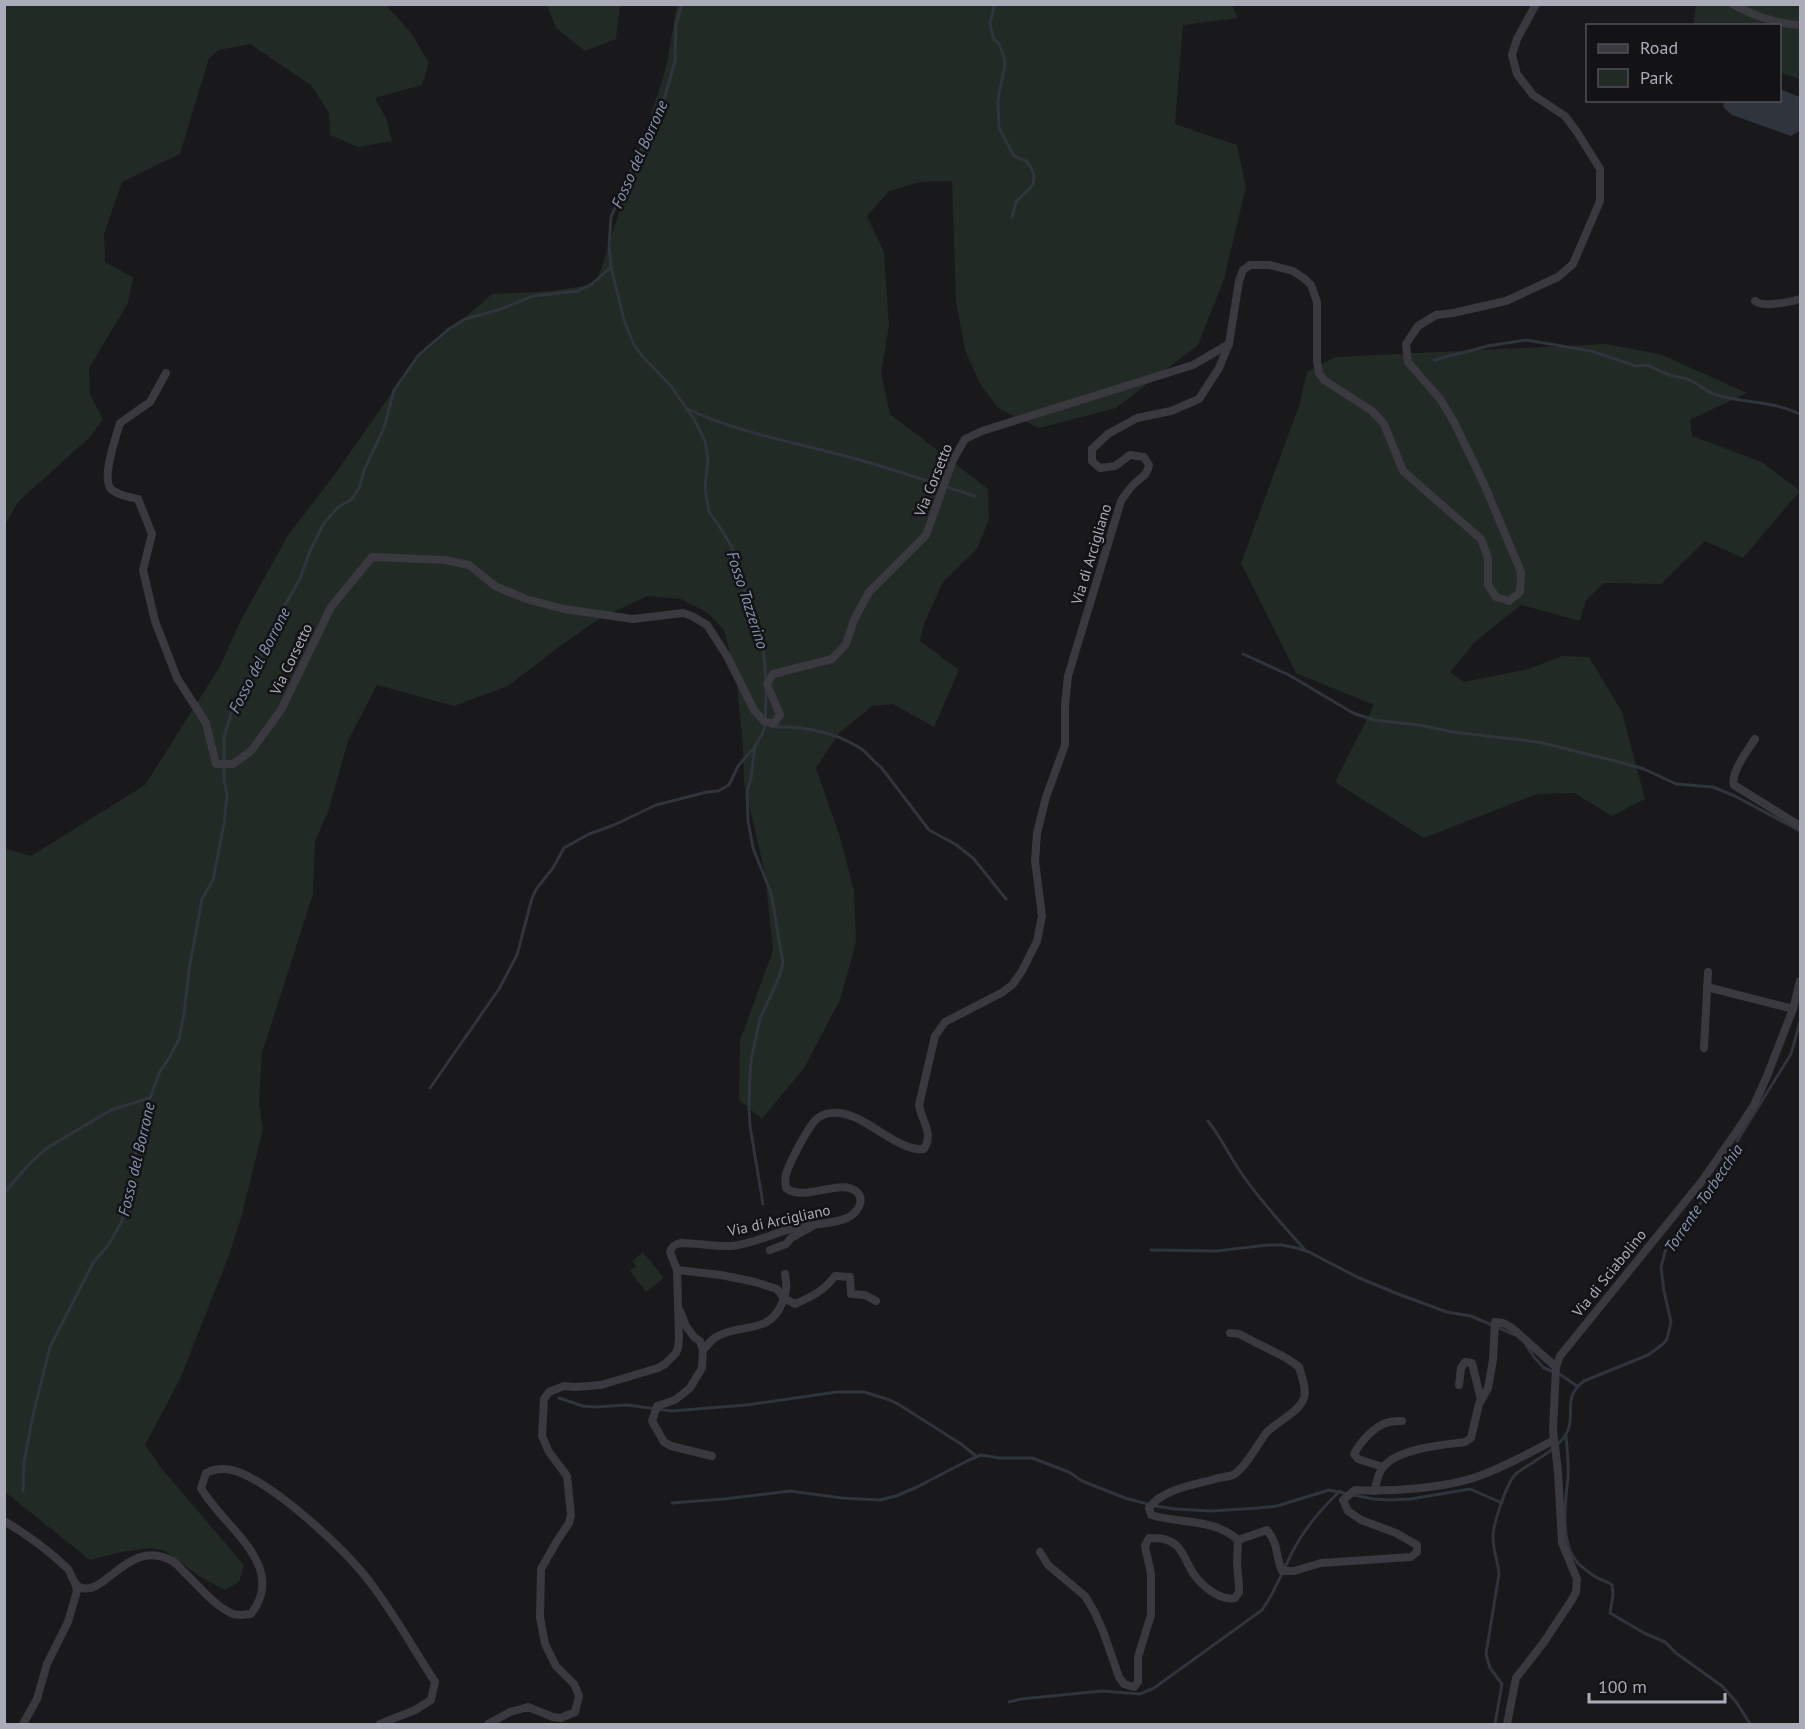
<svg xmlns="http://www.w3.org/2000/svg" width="1805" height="1729" viewBox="0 0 1805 1729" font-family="'PT Sans',sans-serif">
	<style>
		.green { fill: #222a25 }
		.water { fill: #2f343d }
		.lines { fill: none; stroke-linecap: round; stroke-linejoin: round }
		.stream { stroke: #2f343d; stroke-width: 3 }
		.street { stroke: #3a393f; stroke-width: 8 }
		.labels { text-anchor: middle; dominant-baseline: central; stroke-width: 5; stroke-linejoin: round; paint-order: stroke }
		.street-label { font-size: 15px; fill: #abacb9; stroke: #131315 }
		.water-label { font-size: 16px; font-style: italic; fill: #8593b1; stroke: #131315 }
	</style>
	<rect width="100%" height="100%" fill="#19181a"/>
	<!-- green -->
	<g class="green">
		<path d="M5 4 386 5 412 34 429 63 422 85 375 98 386 118 392 141 358 147 330 135 329 113 311 85 250 44 219 50 209 58 180 154 122 182 104 234 105 262 133 277 128 303 89 368 90 395 103 419 90 437 18 502 5 525Z"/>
		<path d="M547 5H620L616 39 585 51 556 28Z"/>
		<path d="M677 5H1232L1238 18 1183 25 1175 124 1237 145 1246 187 1224 279 1198 345 1116 408 1039 428 998 408 980 384 965 350 956 302 952 181 920 182 889 191 867 216 884 252 889 326 881 373 890 414 988 489 989 519 977 549 943 582 924 624 920 641 959 670 934 727 893 704 872 706 839 733 816 768 840 837 854 891 856 943 840 1000 804 1068 762 1119 739 1100 740 1040 773 951 765 874 744 783 743 746 736 675 724 630 708 613 681 599 648 596 602 617 560 646 508 686 454 706 377 685 348 741 329 809 315 842 313 894 262 1053 259 1102 263 1129 242 1215 228 1258 180 1379 145 1445 162 1469 244 1565 239 1582 225 1590 199 1576 165 1551 151 1548 121 1552 90 1560 5 1492 4 848 31 856 145 785 219 668 241 620 288 535 335 474 412 364 492 294 552 291 596 284 666 68Z"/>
		<path d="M1696 5H1800V79L1780 73V26H1693Z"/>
		<path d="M1605 344 1660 354 1747 393 1690 420 1692 436 1762 462 1800 491 1743 558 1705 541 1661 584 1604 583 1586 600 1580 621 1521 605 1476 641 1450 672 1464 682 1528 669 1562 656 1589 657 1622 712 1645 799 1612 816 1574 793 1537 794 1424 838 1335 782 1374 705 1296 673 1241 563 1299 406 1307 372 1335 357Z"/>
		<path d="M643 1252 664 1278 646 1292 630 1271 636 1266 632 1261Z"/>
	</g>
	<!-- water -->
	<path class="water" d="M1780 89 1800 97V131L1791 136 1732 115 1724 108 1723 101 1780 100Z"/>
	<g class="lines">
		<!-- stream -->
		<g class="stream">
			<path d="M682 4 676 24 675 61 663 103 644 145 637 157 611 217 609 246 611 267 624 320 634 345 643 357 671 386 695 421 705 441 708 459 705 488 709 512 719 526 732 547 751 611C764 635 764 654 766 681"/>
			<path d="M993 4 994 7 990 23 993 38 999 44 1004 56 1005 64 998 100 999 128 1014 156 1026 161 1030 166 1034 175 1033 184 1030 188 1016 202 1012 217"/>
			<path d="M1434 360 1488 346 1526 340 1591 351 1636 366C1653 363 1653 370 1667 374 1674 377 1682 377 1689 380 1698 383 1705 391 1714 394 1744 404 1771 400 1800 414"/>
			<path d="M687 409C735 431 787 441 838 454 884 466 930 482 975 496"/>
			<path d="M1243 654 1289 675 1353 713 1374 720 1419 725 1453 732 1538 742 1623 763 1644 769 1676 784 1713 787 1735 796 1800 831"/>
			<path d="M774 727C805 726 833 731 860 748 868 753 873 762 881 767L929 830 955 844 973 858 1006 899"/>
			<path d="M430 1088 499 989 517 955 532 898 537 888 553 868 564 848 589 834 614 825 656 805 707 792 718 791 729 785 738 766 754 748"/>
			<path d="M1208 1121C1220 1136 1229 1155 1240 1171 1259 1200 1283 1225 1305 1250"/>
			<path d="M4 1193 30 1163 47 1148 111 1110 149 1098"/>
			<path d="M763 1204 750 1126 749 1106 750 1073 752 1055 760 1019 779 977 783 963 771 893 753 848 748 821 747 791 751 779 755 746 762 735 765 726 766 691"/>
			<path d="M1151 1250 1216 1251 1268 1245H1282L1297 1248 1309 1252 1357 1277 1398 1294 1447 1312 1471 1316 1515 1335"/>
			<path d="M1526 1345 1534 1357 1544 1368 1561 1375 1577 1386"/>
			<path d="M559 1398 583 1406 594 1407 627 1405 672 1411 746 1405 837 1392H864L890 1400 898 1404 961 1444 976 1456"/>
			<path d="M1566 1436C1567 1449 1569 1464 1568 1478 1565 1502 1559 1548 1581 1566 1586 1570 1594 1577 1600 1579 1605 1582 1608 1581 1612 1585L1613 1595 1610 1613 1644 1633 1665 1642 1676 1653 1722 1686 1737 1703 1750 1724"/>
			<path d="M23 1491 24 1462 33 1415 50 1347 93 1263 109 1244 122 1221 131 1190 136 1151 143 1117 160 1071 168 1060 179 1039 184 1014 189 970 202 899 213 880 224 824 227 795 224 780V737L232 711 239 695 258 663 272 628 300 579 310 551 324 523 338 507 352 499 359 488 365 468 384 428 394 390 418 356 449 329 465 319 501 309 533 296 578 291 592 284 611 267"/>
			<path d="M672 1503 724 1499 790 1491 842 1498 880 1500 896 1496 917 1487 967 1461 981 1455 999 1458H1032L1069 1472 1082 1481 1125 1498 1155 1506 1175 1509 1211 1511 1258 1508 1277 1506 1329 1490 1373 1499 1389 1500 1411 1499 1470 1489 1502 1503"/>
			<path d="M1009 1702 1021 1699 1102 1691 1140 1694 1154 1688 1262 1610C1277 1589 1283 1569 1295 1547 1307 1525 1322 1508 1340 1491"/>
			<path d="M1495 1724 1502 1684 1490 1668 1486 1654 1499 1574C1498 1561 1493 1550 1493 1537 1493 1525 1507 1480 1517 1473 1533 1461 1554 1452 1565 1436 1578 1417 1560 1399 1584 1381L1648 1355 1663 1344 1667 1339 1671 1322 1664 1291 1661 1267 1666 1248 1695 1209 1709 1194 1721 1176 1739 1138 1791 1054 1800 1022"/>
		</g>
		<!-- street -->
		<g class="street">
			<path d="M1732 4C1752 15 1778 24 1800 25"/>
			<path d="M1755 301C1765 308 1789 302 1800 299"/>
			<path d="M166 373 150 402 120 423C116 437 101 478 111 489 117 495 129 497 138 499L152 534 143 570 155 621 177 678 206 723 216 764H233L251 751 281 710 331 607 372 557 445 560 469 565 495 586 526 599 564 609 633 619 683 613 692 616 707 625 727 656 754 710 764 721 773 724 780 715 767 684 773 674 832 659 846 644 854 620 869 592 926 535 953 460 965 439 982 431 1193 365 1229 344"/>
			<path d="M1755 739C1748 750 1730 773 1734 785L1800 826"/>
			<path d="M1707 987 1793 1009"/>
			<path d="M1704 1048 1708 972"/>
			<path d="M770 1250 786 1244 791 1238 811 1227"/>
			<path d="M677 1270 721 1275 755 1282 777 1289 784 1298 795 1304C811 1297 824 1291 835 1276L850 1277 851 1294 865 1295 876 1301"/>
			<path d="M680 1311 686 1326 694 1337 700 1341 703 1350 702 1368 690 1388 675 1400 657 1406 652 1421 664 1442 671 1446 712 1456"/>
			<path d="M1230 1333 1239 1334 1288 1359 1299 1367C1301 1375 1307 1389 1304 1398 1299 1412 1278 1421 1267 1432 1258 1443 1245 1469 1233 1475 1228 1477 1220 1477 1215 1479 1194 1485 1162 1489 1149 1508L1151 1515C1180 1524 1214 1518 1238 1540"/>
			<path d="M703 1350C707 1346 711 1340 716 1337 742 1322 770 1336 783 1301 787 1289 787 1287 785 1274"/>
			<path d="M1459 1385 1461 1368 1465 1362 1472 1363 1481 1400"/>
			<path d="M1383 1467 1358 1459 1354 1454C1360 1442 1374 1427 1386 1423 1391 1421 1396 1421 1402 1421"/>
			<path d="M1375 1491C1376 1482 1378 1472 1385 1465 1401 1448 1443 1445 1465 1442L1471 1438 1479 1404 1488 1388 1493 1360 1495 1322 1503 1323 1511 1327 1556 1367"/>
			<path d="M4 1521C28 1535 47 1549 67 1568 72 1573 72 1583 79 1587 106 1599 128 1535 174 1562 178 1565 181 1569 184 1572 199 1586 214 1606 233 1614 238 1616 245 1614 251 1614 289 1565 222 1526 201 1488L206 1473C216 1468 229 1468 241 1473 281 1490 350 1553 375 1589 397 1619 415 1651 435 1682L431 1700 415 1710 380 1724"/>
			<path d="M1040 1552 1048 1565 1085 1596 1094 1611 1103 1631 1119 1677 1124 1684 1134 1687 1138 1682V1657L1151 1615V1574L1145 1546 1149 1538C1159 1538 1167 1538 1176 1545 1184 1552 1187 1564 1193 1573 1201 1585 1219 1601 1235 1598L1239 1592V1586L1237 1563 1238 1540 1267 1530C1279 1545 1275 1554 1282 1571H1294L1321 1563 1411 1557 1417 1552V1545L1396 1533 1361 1520 1348 1511 1343 1500 1355 1490C1390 1492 1446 1488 1479 1476 1504 1467 1530 1453 1554 1440"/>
			<path d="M23 1724 37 1699 47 1664 68 1622 77 1591 75 1583"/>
			<path d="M488 1724 510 1712 528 1707 553 1717 561 1718 575 1712 579 1696 574 1684 556 1666 545 1644 540 1617 541 1569 557 1541 569 1523 571 1515 567 1476 549 1452 542 1436 544 1399 549 1392 564 1386 575 1387 601 1385 658 1368 665 1364 676 1353 678 1348 679 1338 677 1270 670 1252C672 1246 675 1244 681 1243 698 1243 715 1247 732 1246 754 1244 775 1232 798 1227 812 1224 834 1224 847 1218 856 1214 866 1201 857 1192 841 1177 805 1203 786 1188 785 1183 785 1179 786 1174 789 1164 809 1124 818 1118 824 1113 832 1112 840 1113 869 1117 898 1152 924 1149 934 1132 922 1123 919 1105L935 1036 945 1022 1003 992 1013 984 1022 971 1037 941 1042 916 1035 861 1037 833 1046 797 1065 745V705L1068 676 1121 501C1125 495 1129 489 1134 484 1141 477 1147 476 1149 465L1144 457 1130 455 1115 466 1100 468 1092 461V449L1108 434 1137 418 1171 411 1199 399 1219 368 1229 344 1239 281 1243 270 1250 265H1270L1293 271 1305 279 1311 285 1317 302V362L1319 373 1324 380 1372 411 1384 424 1403 471 1481 539 1488 558V585L1496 597 1509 601 1520 592 1521 572 1484 484 1454 422 1440 399 1408 362 1406 344 1418 326 1436 315 1453 313 1506 301 1558 277 1573 264 1600 201V169L1577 132 1565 116 1533 95 1517 74 1512 55 1517 39 1536 4"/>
			<path d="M1507 1724 1516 1678 1544 1642 1573 1598 1576 1592 1577 1579 1562 1543 1558 1472 1553 1430 1556 1367 1560 1356 1702 1181 1739 1128 1754 1105 1767 1076 1793 1009 1800 981"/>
		</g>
	</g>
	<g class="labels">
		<!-- street labels -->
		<g class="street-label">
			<text transform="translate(933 480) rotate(-68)">Via Corsetto</text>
			<text transform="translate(1091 554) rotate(-73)">Via di Arcigliano</text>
			<text transform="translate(291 659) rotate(-64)">Via Corsetto</text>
			<text transform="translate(779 1220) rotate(-12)">Via di Arcigliano</text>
			<text transform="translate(1609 1273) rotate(-51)">Via di Sciabolino</text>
		</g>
		<!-- water labels -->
		<g class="water-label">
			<text transform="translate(639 154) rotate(-66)">Fosso del Borrone</text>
			<text transform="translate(748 600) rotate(72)">Fosso Tazzerino</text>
			<text transform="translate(259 660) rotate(-63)">Fosso del Borrone</text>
			<text transform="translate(136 1159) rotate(-77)">Fosso del Borrone</text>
			<text transform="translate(1703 1198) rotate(-56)">Torrente Torbecchia</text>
		</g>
	</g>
	<!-- border -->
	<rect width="1805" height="1729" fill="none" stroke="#abacb9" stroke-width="12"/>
	<!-- legend -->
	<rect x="1586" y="24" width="195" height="78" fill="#131315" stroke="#505057" stroke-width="1.5"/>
	<rect x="1598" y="44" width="30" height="9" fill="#3a393f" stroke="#505057" stroke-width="1.5"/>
	<text x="1640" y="54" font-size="18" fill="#abacb9">Road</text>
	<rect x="1598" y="69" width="30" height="18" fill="#222a25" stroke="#505057" stroke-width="1.5"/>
	<text x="1640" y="84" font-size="18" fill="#abacb9">Park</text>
	<!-- scale -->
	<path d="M1589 1693v9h136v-9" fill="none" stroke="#abacb9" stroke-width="3"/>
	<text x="1598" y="1693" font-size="18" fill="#abacb9" stroke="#131315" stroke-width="4.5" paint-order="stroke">100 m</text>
</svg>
